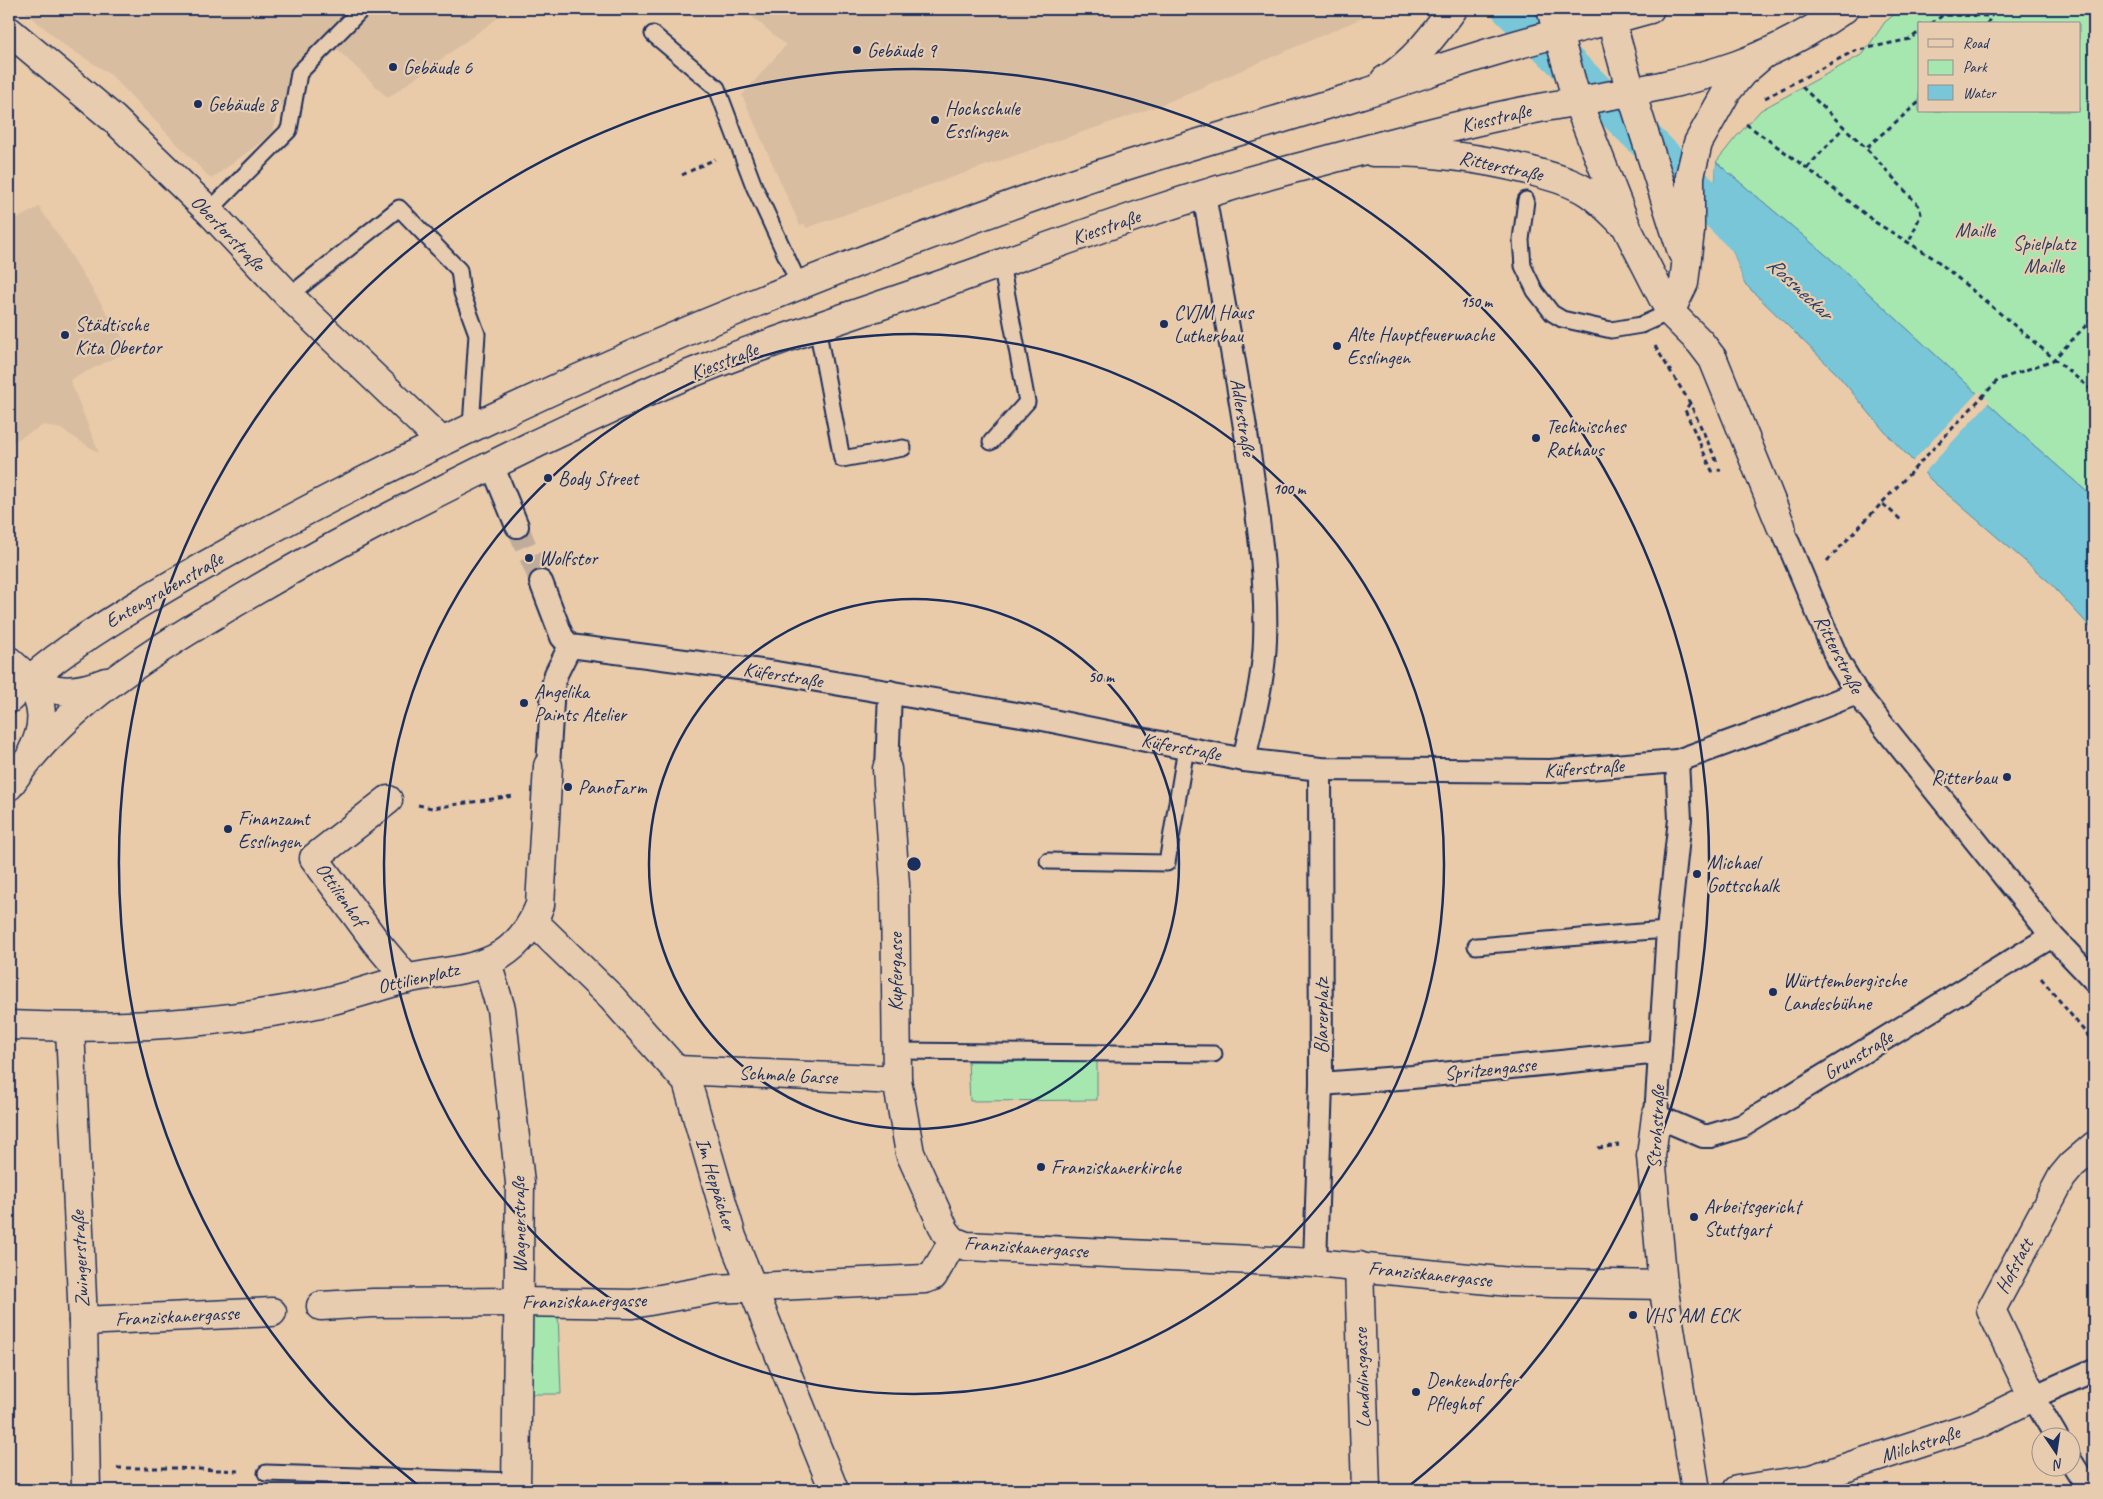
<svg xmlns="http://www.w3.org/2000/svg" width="2103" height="1499" viewBox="0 0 2103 1499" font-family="Caveat,sans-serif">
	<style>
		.built { fill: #d8bda1 }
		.green { fill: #a6e6af; stroke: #608a86; fill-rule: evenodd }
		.water { fill: #78c6d7; stroke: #538aa7 }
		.pier { fill: #e9cbaa }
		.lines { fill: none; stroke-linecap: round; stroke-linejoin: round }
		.canal { stroke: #78c6d7; stroke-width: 38 }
		.pedestrian-tunnel { stroke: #c0ac9b; stroke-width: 22; stroke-dasharray: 22 11; stroke-linecap: butt }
		.service-casing { stroke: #1b2f5e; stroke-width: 19 }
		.pedestrian-casing { stroke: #1b2f5e; stroke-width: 26 }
		.minor-casing { stroke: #1b2f5e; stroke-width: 31 }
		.secondary-casing { stroke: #1b2f5e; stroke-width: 31 }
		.path { stroke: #1b2f5e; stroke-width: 3; stroke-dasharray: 5 4; stroke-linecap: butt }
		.service { stroke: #e8ccaf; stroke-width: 15 }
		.pedestrian { stroke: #e8ccaf; stroke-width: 22 }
		.minor { stroke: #e8ccaf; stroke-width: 28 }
		.secondary { stroke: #e8ccaf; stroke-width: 28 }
		.ring { fill: none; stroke: #1b2f5e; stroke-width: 2.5 }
		.poi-dot { fill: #1b2f5e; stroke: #e8ccaf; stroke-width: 2 }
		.labels { text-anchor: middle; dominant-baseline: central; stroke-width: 4.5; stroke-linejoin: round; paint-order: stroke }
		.poi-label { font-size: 20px; fill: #1b2f5e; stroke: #e8ccaf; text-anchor: start }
		.street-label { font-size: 20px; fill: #1b2f5e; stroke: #e8ccaf }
		.park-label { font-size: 20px; fill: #294166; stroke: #e8ccaf }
		.water-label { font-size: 21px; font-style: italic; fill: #243e6a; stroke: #e8ccaf }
		.centre { fill: #1b2f5e; stroke: #e8ccaf; stroke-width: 2.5 }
		.ring-label { font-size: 15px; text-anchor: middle; font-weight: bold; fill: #1b2f5e; stroke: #e8ccaf; stroke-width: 4.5; stroke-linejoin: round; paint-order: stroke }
	</style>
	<rect width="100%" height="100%" fill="#e9cbaa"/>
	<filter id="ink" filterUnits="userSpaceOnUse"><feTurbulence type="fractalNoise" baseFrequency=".02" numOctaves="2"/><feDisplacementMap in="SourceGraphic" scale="10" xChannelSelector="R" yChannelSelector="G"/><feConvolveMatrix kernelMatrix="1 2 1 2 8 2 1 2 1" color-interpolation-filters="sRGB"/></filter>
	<g filter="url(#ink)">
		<!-- built -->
		<g class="built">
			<path d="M22 9H510L388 98 337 49 277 111 273 133 211 179 110 74 64 45Z"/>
			<path d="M743 9H1383L1161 105 806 228 805 224 800 226 742 95 786 45Z"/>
			<path d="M39 207 61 239 130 350 70 380 99 453 61 429 44 425 9 444V223Z"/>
		</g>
		<!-- green -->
		<g class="green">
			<path d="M1901 9H2094V498L2028 440 1839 266 1716 162 1736 137 1761 110 1863 54 1885 22ZM1919 24H2079V111H1919Z"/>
			<path d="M968 1061H1097V1100L970 1101Z"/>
			<path d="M558 1314 561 1394H530L529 1315Z"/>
		</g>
		<!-- water -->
		<path class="water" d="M1716 162 1839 266 2028 440 2094 498V631L2048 581 1931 480 1885 432 1837 374 1744 283 1716 206 1714 191Z"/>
		<!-- pier -->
		<g class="pier">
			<path d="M1715 160 1716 162 1714 191 1716 206 1744 283 1740 279 1714 206 1712 191Z"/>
			<path d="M1979 391 1990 401 1923 474 1912 462Z"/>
		</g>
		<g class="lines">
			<!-- canal -->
			<path class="canal" d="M1511 9 1755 247"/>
			<!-- pedestrian-tunnel -->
			<path class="pedestrian-tunnel" d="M517 526 541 582"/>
			<!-- service casing -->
			<g class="service-casing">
				<g id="service">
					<path d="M653 34 717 88 754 186 799 284"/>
					<path d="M1526 200 1521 240 1523 266 1535 291 1552 313 1562 319 1611 330 1641 325 1670 312"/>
					<path d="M209 211 289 130 299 73 362 9"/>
					<path d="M289 296 399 208 459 270 462 293 477 334 471 427"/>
					<path d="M817 327 842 459 903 448"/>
					<path d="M991 442 1027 402 1001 264"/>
					<path d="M1048 861 1167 863 1186 748"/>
					<path d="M1476 946C1540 941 1604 934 1668 930"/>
					<path d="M896 1051 1214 1054"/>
					<path d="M266 1473 516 1481"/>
				</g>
			</g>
			<!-- pedestrian casing -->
			<g class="pedestrian-casing">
				<g id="pedestrian">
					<path d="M1204 195C1220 285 1238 376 1251 467 1259 525 1267 582 1265 640 1264 680 1252 721 1244 760"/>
					<path d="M492 465 517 526"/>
					<path d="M1781 526 1838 661 1857 693 2052 936 2094 980"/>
					<path d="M541 582 562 637 570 646 776 673 1033 717 1244 760 1320 769 1550 771 1677 761 1776 725 1857 693"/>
					<path d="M1677 761 1680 819 1668 930 1656 1116 1703 1136H1710L1742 1126 2052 936"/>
					<path d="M548 766 553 686 556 674 570 646"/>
					<path d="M887 769 890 692"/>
					<path d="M1321 1084 1412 1077 1660 1052"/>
					<path d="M1315 1263 1321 1084 1320 769"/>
					<path d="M2056 1436 2033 1397 2094 1370"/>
					<path d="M2070 1460 2089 1490"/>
				</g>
			</g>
			<!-- minor casing -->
			<g class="minor-casing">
				<g id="minor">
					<path d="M9 31 114 119 209 211 289 296 441 441"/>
					<path d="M1631 92 1682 252"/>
					<path d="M1577 101 1627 228 1670 312 1700 342 1713 359 1781 526"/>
					<path d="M1373 152C1425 151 1477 157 1528 170 1549 176 1571 181 1589 193 1601 201 1610 211 1620 221"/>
					<path d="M1670 312 1684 283 1690 231V176L1698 143 1727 91 1742 73 1764 54"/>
					<path d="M9 661 29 679"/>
					<path d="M887 769 895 885 897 1080 910 1153 945 1231 953 1241 966 1246 1315 1263 1510 1282 1663 1285"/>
					<path d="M388 800 314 858 376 942 407 979"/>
					<path d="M534 922 612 998 687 1082 732 1237 834 1490"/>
					<path d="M487 963 501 1009 520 1183 516 1490"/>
					<path d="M9 1025C110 1030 211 1025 311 1005 343 999 375 987 406 979 436 972 477 971 501 955 520 943 532 926 540 905L548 766"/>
					<path d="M70 1028 83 1321 86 1490"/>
					<path d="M678 1070 897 1080"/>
					<path d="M1656 1116 1651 1156 1663 1285 1696 1490"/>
					<path d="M1359 1266 1366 1490"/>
					<path d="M321 1306 373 1303 520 1302 633 1304 715 1289 925 1279 933 1276 953 1241"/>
					<path d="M83 1321 272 1312"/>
					<path d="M1737 1490 1811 1479 1976 1425 2033 1397 1991 1310 2062 1177 2072 1165 2094 1146"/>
				</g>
			</g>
			<!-- secondary casing -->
			<g class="secondary-casing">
				<g id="secondary">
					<path d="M1551 9 1577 101"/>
					<path d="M1608 9 1631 92"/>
					<path d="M1385 80C1413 63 1434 35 1453 9"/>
					<path d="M29 679C55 695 78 693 106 682"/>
					<path d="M29 679C44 706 46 725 32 752"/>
					<path d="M9 699C50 658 98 629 147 599 211 561 278 525 344 491 579 370 824 270 1073 183 1169 150 1268 124 1365 93 1411 79 1456 62 1502 49 1551 34 1601 23 1650 9"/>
					<path d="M9 786C65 701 166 644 253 592 343 539 437 492 531 446 589 419 647 390 707 367 785 336 866 311 946 283 1067 240 1188 195 1312 164 1381 146 1450 126 1519 112 1591 97 1667 90 1737 65 1775 51 1811 32 1844 9"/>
				</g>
			</g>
			<!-- path -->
			<g class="path">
				<path d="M1931 24 1943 15 1992 16"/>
				<path d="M1987 24 1995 9"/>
				<path d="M1802 87 1866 148 1919 206 1921 214 1909 242"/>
				<path d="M1765 98 1854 51 1910 39 1919 32"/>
				<path d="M1746 124 1807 168 1875 222 1935 259 2094 392"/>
				<path d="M1867 147 1919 102"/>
				<path d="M1807 168 1844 127"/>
				<path d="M682 175 715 159"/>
				<path d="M1655 346 1690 403 1717 462"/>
				<path d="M1690 403 1685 410 1712 471 1721 470"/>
				<path d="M1883 504 1901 520"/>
				<path d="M1827 561 1998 380 2053 360 2094 317"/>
				<path d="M418 805 432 808 513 796"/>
				<path d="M2041 978 2094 1043"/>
				<path d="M1598 1148 1619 1145"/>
				<path d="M117 1468H175L240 1471"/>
			</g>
			<!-- service -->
			<use href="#service" class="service"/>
			<!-- pedestrian -->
			<use href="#pedestrian" class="pedestrian"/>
			<!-- minor -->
			<use href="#minor" class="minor"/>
			<!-- secondary -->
			<use href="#secondary" class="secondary"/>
		</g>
	</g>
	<!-- distance rings -->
	<g class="ring">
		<circle cx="914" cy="864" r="265"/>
		<circle cx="914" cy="864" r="530"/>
		<path d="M419 1486A795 795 0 1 1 1409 1486"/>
	</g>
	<!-- markers -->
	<g class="poi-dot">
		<circle cx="857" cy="50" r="5"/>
		<circle cx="393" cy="67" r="5"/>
		<circle cx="198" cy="104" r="5"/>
		<circle cx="935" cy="120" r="5"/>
		<circle cx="1164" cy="324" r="5"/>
		<circle cx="65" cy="335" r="5"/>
		<circle cx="1337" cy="346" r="5"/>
		<circle cx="1536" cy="438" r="5"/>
		<circle cx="548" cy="478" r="5"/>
		<circle cx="529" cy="558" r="5"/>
		<circle cx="524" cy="703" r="5"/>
		<circle cx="2007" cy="777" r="5"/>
		<circle cx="568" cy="787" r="5"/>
		<circle cx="228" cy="829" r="5"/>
		<circle cx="1697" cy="874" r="5"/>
		<circle cx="1773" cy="992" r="5"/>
		<circle cx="1041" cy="1167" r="5"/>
		<circle cx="1694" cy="1217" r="5"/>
		<circle cx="1633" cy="1315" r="5"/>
		<circle cx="1416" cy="1392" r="5"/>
	</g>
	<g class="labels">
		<!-- poi labels -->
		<g class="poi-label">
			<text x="867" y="50">Gebäude 9</text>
			<text x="403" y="67">Gebäude 6</text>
			<text x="208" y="104">Gebäude 8</text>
			<text x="945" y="108">Hochschule<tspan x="945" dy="23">Esslingen</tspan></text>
			<text x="1174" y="312">CVJM Haus<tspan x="1174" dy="23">Lutherbau</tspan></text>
			<text x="75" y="324">Städtische<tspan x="75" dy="23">Kita Obertor</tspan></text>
			<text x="1347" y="334">Alte Hauptfeuerwache<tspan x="1347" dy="23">Esslingen</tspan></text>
			<text x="1546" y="426">Technisches<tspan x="1546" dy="23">Rathaus</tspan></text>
			<text x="558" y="478">Body Street</text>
			<text x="539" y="558">Wolfstor</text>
			<text x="534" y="691">Angelika<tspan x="534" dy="23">Paints Atelier</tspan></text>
			<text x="1997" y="777" text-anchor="end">Ritterbau</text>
			<text x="578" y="787">PanoFarm</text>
			<text x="238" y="818">Finanzamt<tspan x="238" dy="23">Esslingen</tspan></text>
			<text x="1707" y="862">Michael<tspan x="1707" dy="23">Gottschalk</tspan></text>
			<text x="1783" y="980">Württembergische<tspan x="1783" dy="23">Landesbühne</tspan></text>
			<text x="1051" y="1167">Franziskanerkirche</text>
			<text x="1704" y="1206">Arbeitsgericht<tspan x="1704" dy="23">Stuttgart</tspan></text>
			<text x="1643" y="1315">VHS AM ECK</text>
			<text x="1426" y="1380">Denkendorfer<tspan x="1426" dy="23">Pfleghof</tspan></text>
		</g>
		<!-- street labels -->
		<g class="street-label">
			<text transform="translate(1496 118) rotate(-13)">Kiesstraße</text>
			<text transform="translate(1501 166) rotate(12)">Ritterstraße</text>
			<text transform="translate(1106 227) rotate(-19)">Kiesstraße</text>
			<text transform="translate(228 233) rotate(46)">Obertorstraße</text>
			<text transform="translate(724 361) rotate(-21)">Kiesstraße</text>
			<text transform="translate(1243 417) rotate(81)">Adlerstraße</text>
			<text transform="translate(164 590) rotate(-30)">Entengrabenstraße</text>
			<text transform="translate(1839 654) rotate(63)">Ritterstraße</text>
			<text transform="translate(783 675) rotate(9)">Küferstraße</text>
			<text transform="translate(1181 747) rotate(11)">Küferstraße</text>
			<text transform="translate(1584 768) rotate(-4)">Küferstraße</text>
			<text transform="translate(341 894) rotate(55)">Ottilienhof</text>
			<text transform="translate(895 972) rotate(-90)">Kupfergasse</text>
			<text transform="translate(418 978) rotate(-13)">Ottilienplatz</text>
			<text transform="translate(1321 1016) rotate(-90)">Blarerplatz</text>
			<text transform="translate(1858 1055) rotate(-31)">Grunstraße</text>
			<text transform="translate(1490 1069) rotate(-6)">Spritzengasse</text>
			<text transform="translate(788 1075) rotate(3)">Schmale Gasse</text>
			<text transform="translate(1656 1127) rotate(-87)">Strohstraße</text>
			<text transform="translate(716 1184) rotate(73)">Im Heppächer</text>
			<text transform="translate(519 1225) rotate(-91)">Wagnerstraße</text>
			<text transform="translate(1026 1247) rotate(4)">Franziskanergasse</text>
			<text transform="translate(80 1259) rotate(-93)">Zwingerstraße</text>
			<text transform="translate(2014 1266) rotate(-62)">Hofstatt</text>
			<text transform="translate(1430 1274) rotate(6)">Franziskanergasse</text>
			<text transform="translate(584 1301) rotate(-1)">Franziskanergasse</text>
			<text transform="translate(177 1316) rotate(-3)">Franziskanergasse</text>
			<text transform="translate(1362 1378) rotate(-92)">Landolinsgasse</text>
			<text transform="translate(1920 1444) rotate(-18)">Milchstraße</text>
		</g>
		<!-- park labels -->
		<g class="park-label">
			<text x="1975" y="230">Maille</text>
			<text x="2044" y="243">Spielplatz<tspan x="2044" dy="23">Maille</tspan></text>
		</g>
		<!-- water labels -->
		<g class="water-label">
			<text transform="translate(1800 288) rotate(43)">Rossneckar</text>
		</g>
	</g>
	<circle cx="914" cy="864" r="8" class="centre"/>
	<g class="ring-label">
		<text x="1476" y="307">150 m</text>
		<text x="1289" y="494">100 m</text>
		<text x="1101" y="682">50 m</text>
	</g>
	<!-- margin -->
	<rect width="2103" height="1499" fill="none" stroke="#e8ccaf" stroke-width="30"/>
	<rect x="15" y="15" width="2073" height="1469" fill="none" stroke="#1b2f5e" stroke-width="2" filter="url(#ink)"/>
	<!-- legend -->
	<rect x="1918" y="22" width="162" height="90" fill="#e8ccaf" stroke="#968d8f"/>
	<rect x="1928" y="39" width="25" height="8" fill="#e8ccaf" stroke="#968d8f"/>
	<text x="1963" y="48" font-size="15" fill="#1b2f5e">Road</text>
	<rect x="1928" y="60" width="25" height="15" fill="#a6e6af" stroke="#968d8f"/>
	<text x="1963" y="72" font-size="15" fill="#1b2f5e">Park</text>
	<rect x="1928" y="85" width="25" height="15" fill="#78c6d7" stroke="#968d8f"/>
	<text x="1963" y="98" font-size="15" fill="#1b2f5e">Water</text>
	<!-- north arrow -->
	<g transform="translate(2056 1452) rotate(167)"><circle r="24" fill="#e8ccaf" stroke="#968d8f"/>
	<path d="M0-4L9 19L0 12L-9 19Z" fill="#1b2f5e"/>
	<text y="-8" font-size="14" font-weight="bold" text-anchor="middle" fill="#1b2f5e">N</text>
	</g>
</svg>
